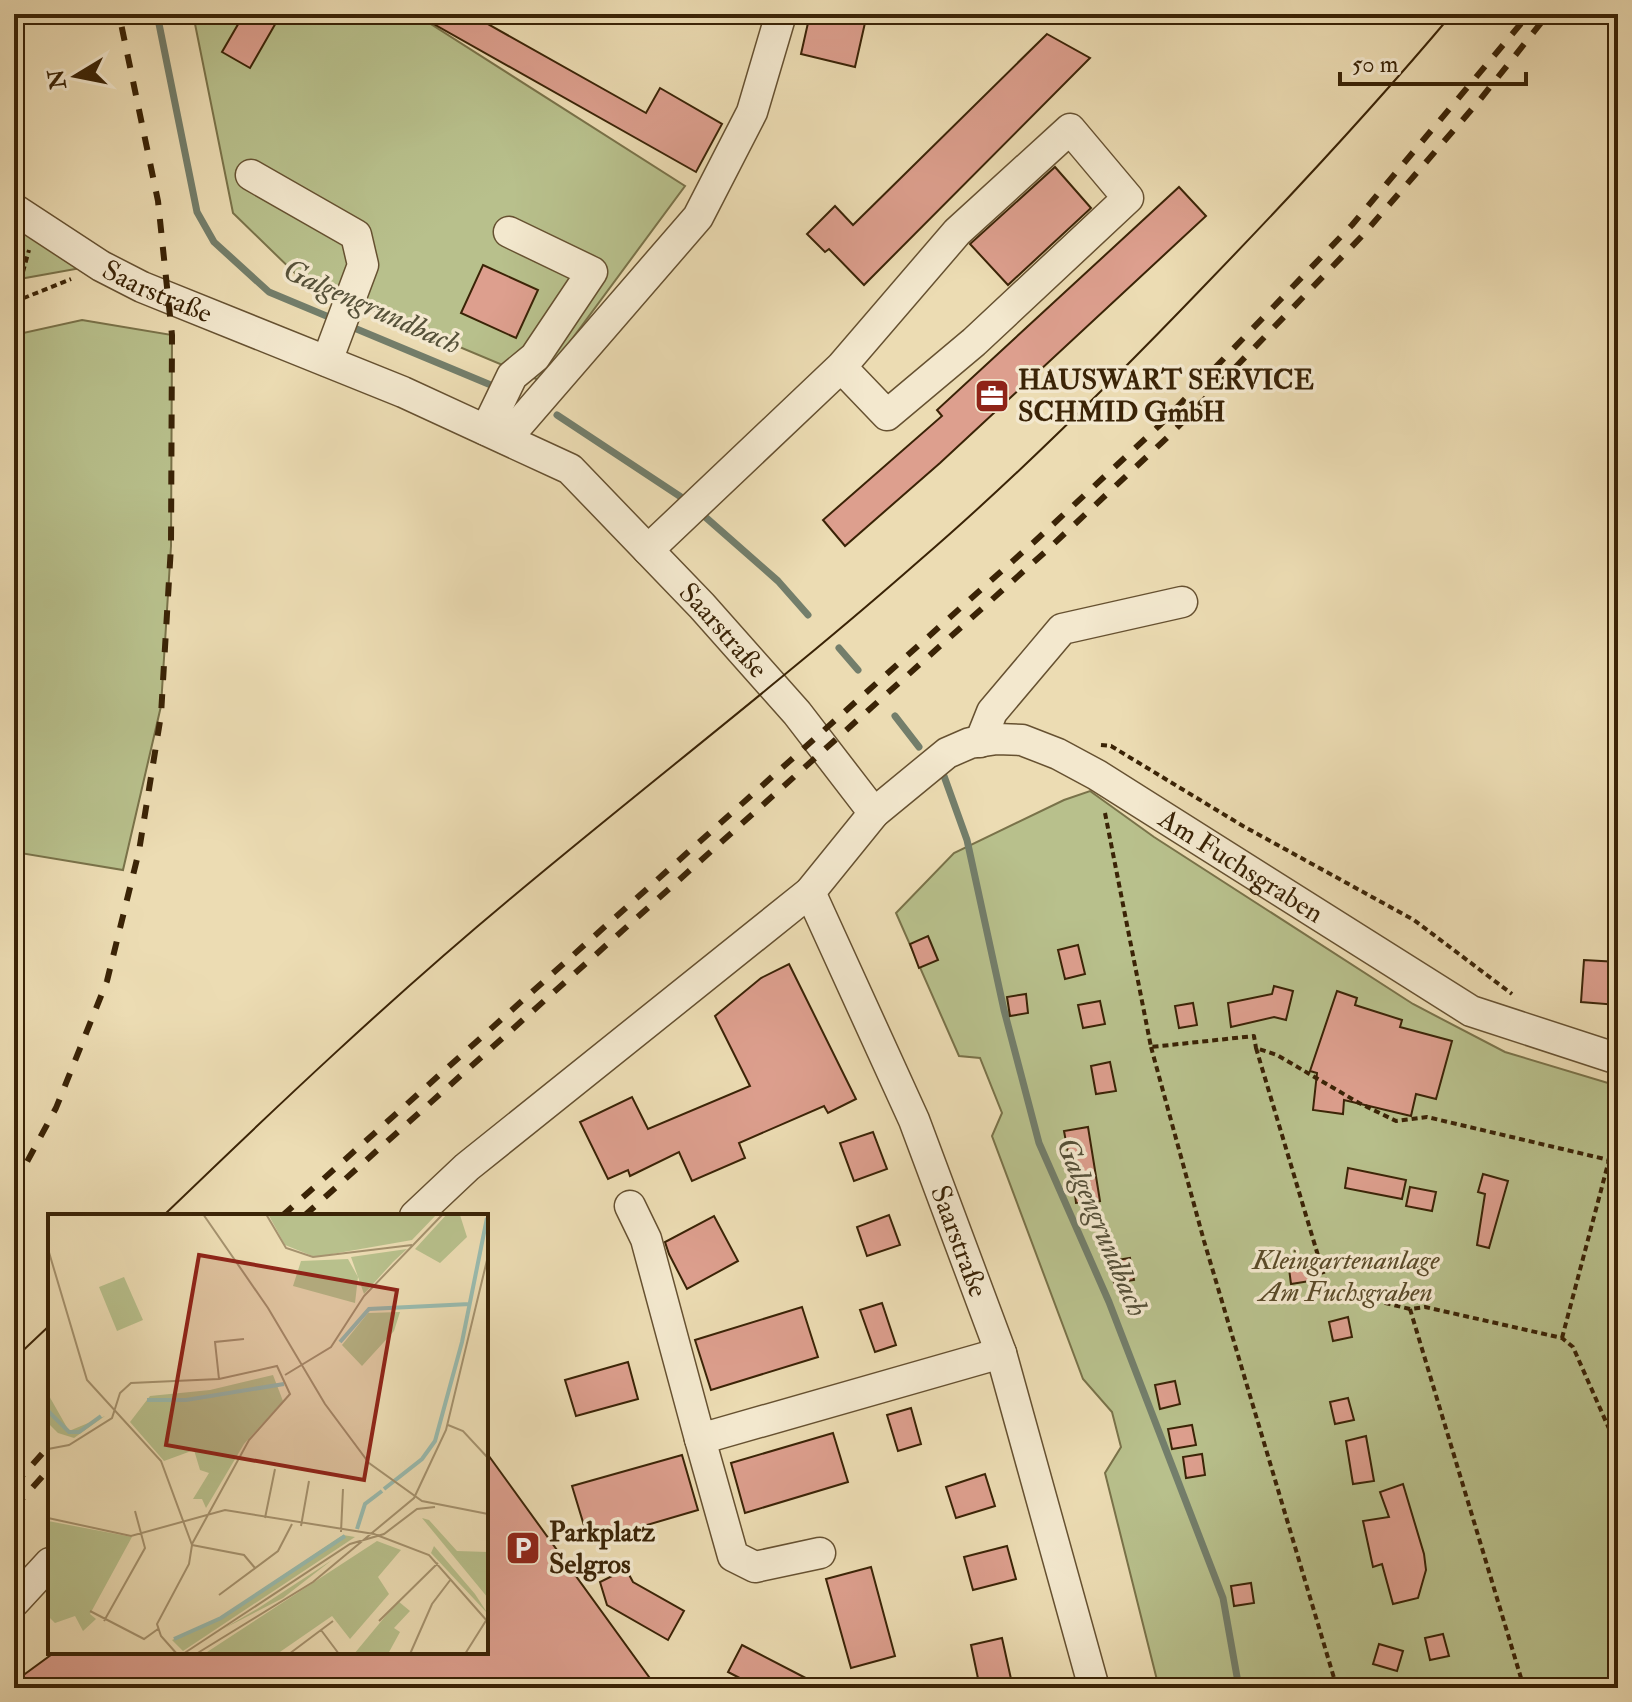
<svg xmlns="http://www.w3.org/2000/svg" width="1632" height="1702" viewBox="0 0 1632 1702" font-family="'IM FELL Double Pica',serif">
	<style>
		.green { fill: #b8c08c; stroke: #797249; stroke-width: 2 }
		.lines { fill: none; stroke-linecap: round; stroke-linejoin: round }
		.stream { stroke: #737e6b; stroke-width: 7 }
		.building { fill: #dd9f8e; stroke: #3a2306; stroke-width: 2 }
		.minor-casing { stroke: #665131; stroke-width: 33 }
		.path { stroke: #3a2306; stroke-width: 4; stroke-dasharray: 6 4; stroke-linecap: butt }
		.minor { stroke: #f3e8ce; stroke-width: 30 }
		.tram { stroke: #3a2306; stroke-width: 2 }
		.rail { stroke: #3a2306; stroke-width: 6; stroke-dasharray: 14 14; stroke-linecap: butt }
		.labels { text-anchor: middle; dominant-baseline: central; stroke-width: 7; stroke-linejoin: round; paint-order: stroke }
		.street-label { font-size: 28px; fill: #3a2306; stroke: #f3e8ce }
		.poi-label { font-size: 28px; font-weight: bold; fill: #3a2306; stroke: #f3e8ce; text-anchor: start }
		.park-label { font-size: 28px; font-style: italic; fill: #5a4a28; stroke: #f3e8ce }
		.water-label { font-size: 30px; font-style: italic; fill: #565139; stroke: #f3e8ce }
		.inset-river { fill: none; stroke: #99bbaf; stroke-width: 4 }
		.inset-road { fill: none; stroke: #a5926e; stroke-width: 2 }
		.view { fill: #8f2418; fill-opacity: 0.15; stroke: #8f2418; stroke-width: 4 }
		.inset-edge { fill: none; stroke: #3a2306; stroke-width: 4 }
	</style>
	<rect width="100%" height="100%" fill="#ecdcb3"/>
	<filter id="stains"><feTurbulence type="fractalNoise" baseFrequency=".0025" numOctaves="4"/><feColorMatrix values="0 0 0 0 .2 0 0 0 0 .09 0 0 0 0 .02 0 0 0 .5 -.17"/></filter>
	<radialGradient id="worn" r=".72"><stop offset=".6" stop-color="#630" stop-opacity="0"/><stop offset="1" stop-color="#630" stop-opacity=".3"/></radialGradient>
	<!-- green -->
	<g class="green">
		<path d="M193 14H415L685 186 541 381 304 282 233 213Z"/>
		<path d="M14 226 81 268 14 280Z"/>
		<path d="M82 320 172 335 171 546 161 706 123 870 14 852V335Z"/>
		<path d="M1090 791 1154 837 1413 1004 1505 1052 1618 1086V1688H1159L1105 1473 1121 1447 1112 1412 1083 1379 992 1136 1002 1113 980 1058 959 1056 896 913 954 853 1064 800Z"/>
	</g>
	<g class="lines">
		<!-- stream -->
		<g class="stream">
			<path d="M157 14 197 212 214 242 269 292 336 320"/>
			<path d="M347 325 498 388"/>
			<path d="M557 415 684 499"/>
			<path d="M703 515 778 581 808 615"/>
			<path d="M839 648 858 670"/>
			<path d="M895 716 919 747"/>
			<path d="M944 776 967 840 1004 1010 1039 1143 1109 1302 1223 1598 1239 1688"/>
		</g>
	</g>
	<!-- building -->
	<g class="building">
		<path d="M244 14H281L250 68 222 52Z"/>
		<path d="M416 14H470L646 113 660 88 722 124 696 172Z"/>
		<path d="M810 14H867L855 67 801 54Z"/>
		<path d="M1047 34 1090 58 864 285 829 249 825 252 807 234 835 206 853 225Z"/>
		<path d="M1055 167 1091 208 1008 285 970 244Z"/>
		<path d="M1179 187 1206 216 940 463 845 546 823 520 942 416 937 410Z"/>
		<path d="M483 265 538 290 516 338 461 313Z"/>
		<path d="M928 936 938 960 919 968 910 944Z"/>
		<path d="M1078 945 1085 974 1065 979 1058 950Z"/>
		<path d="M1584 960 1618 962V1005L1581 1002Z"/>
		<path d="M789 964 856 1099 828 1113 824 1106 739 1143 745 1158 692 1181 679 1152 630 1176 628 1170 608 1179 580 1122 632 1097 648 1129 750 1086 715 1016 761 978Z"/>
		<path d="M1274 986 1293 991 1286 1020 1274 1017 1231 1027 1228 1003 1272 994Z"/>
		<path d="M1337 991 1357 998 1355 1005 1402 1020 1400 1027 1452 1041 1436 1099 1416 1094 1411 1116 1344 1100 1343 1114 1313 1110 1317 1073 1310 1071Z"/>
		<path d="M1026 994 1028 1013 1010 1016 1007 997Z"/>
		<path d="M1100 1001 1105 1024 1083 1028 1078 1005Z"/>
		<path d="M1193 1003 1197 1025 1179 1028 1175 1006Z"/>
		<path d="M1110 1062 1116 1091 1096 1094 1091 1066Z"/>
		<path d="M1088 1127 1100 1201 1076 1203 1071 1158H1069L1064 1131Z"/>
		<path d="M873 1132 887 1169 854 1181 840 1143Z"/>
		<path d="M1348 1168 1406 1180 1402 1199 1345 1188Z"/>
		<path d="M1483 1174 1508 1181 1489 1248 1477 1245 1485 1194 1478 1192Z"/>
		<path d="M1410 1187 1436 1192 1432 1211 1406 1206Z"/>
		<path d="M889 1215 900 1245 867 1256 857 1227Z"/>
		<path d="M714 1216 738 1261 687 1289 669 1254 665 1242Z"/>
		<path d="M1130 1258 1134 1280 1114 1283 1111 1261Z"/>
		<path d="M1307 1258 1310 1281 1291 1284 1288 1261Z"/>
		<path d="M882 1303 896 1345 875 1352 860 1310Z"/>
		<path d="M802 1307 818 1357 711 1390 695 1340Z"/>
		<path d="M1348 1317 1352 1337 1333 1341 1329 1322Z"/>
		<path d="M628 1362 638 1399 576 1416 565 1380Z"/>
		<path d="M1175 1381 1180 1404 1160 1409 1155 1385Z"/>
		<path d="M1348 1398 1354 1420 1335 1424 1330 1402Z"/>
		<path d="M911 1408 921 1444 898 1451 887 1415Z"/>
		<path d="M1192 1425 1196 1445 1172 1449 1168 1429Z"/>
		<path d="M833 1433 848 1482 745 1513 731 1463Z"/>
		<path d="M1366 1436 1374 1481 1353 1484 1346 1441Z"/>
		<path d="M486 1452 657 1688H14V1682L55 1652H486Z"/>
		<path d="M1202 1454 1205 1475 1186 1478 1183 1457Z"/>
		<path d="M682 1455 698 1510 589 1542 572 1486Z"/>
		<path d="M985 1474 995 1506 956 1518 946 1487Z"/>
		<path d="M1403 1484 1424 1554 1426 1570 1418 1598 1393 1604 1382 1564 1373 1567 1363 1521 1389 1517 1380 1492Z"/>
		<path d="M1007 1546 1016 1579 973 1590 964 1557Z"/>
		<path d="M871 1567 895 1656 851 1668 826 1579Z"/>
		<path d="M626 1569 633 1582 684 1611 668 1640 607 1605 600 1582Z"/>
		<path d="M1251 1583 1254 1603 1234 1606 1231 1586Z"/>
		<path d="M1443 1634 1449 1656 1430 1660 1425 1638Z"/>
		<path d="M1002 1638 1013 1688H980L971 1645Z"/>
		<path d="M1379 1644 1403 1651 1397 1671 1373 1664Z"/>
		<path d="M742 1645 825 1688H759L728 1672Z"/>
	</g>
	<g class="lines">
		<!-- minor casing -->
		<g class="minor-casing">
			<g id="minor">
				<path d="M251 175 356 235 363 265 327 361"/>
				<path id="s1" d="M14 209 101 266 142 287 403 392 570 469 702 606 797 713 874 813"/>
				<path d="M486 430 512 376 535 357 592 272 509 232"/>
				<path d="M506 439 698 217 752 112 781 14"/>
				<path d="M648 550 841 367 957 232 1070 129 1128 198 974 342 887 415 841 367"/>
				<path d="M980 742 992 712 1062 629 1182 602"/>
				<path id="s2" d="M810 892 914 1120 1001 1353 1094 1688"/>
				<path d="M630 1206 646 1239 700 1439 1001 1353"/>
				<path id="s3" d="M415 1216 467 1167 810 892 874 813 947 753 970 743 997 739 1022 740 1058 754 1097 775 1471 1011 1618 1059"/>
				<path d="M700 1439 733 1556 755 1567 820 1553"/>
				<path d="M14 1602 50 1563"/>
			</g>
		</g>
		<!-- path -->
		<g class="path">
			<path d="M15 301 29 250"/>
			<path d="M14 302 71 279"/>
			<path d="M1101 745 1111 746 1243 826 1414 920 1512 994"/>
			<path d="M1105 813 1151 1047 1254 1036 1256 1048"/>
			<path d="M1151 1047 1204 1241 1337 1688"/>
			<path d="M1410 1309 1328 1289 1256 1048 1277 1055 1359 1103 1396 1121 1427 1117 1609 1160"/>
			<path d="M1562 1338 1609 1160 1618 1162"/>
			<path d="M1524 1688 1410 1309 1425 1307 1562 1338 1573 1347 1618 1449"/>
		</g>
		<!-- minor -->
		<use href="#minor" class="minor"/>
		<!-- tram -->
		<g class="tram">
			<path d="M163 1216C276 1107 390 999 510 899 646 785 787 677 920 560 1021 473 1115 379 1207 283 1291 196 1374 107 1452 14"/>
			<path d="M14 1359 50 1325"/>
		</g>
		<!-- rail -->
		<g class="rail">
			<path d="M14 1186 56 1108 107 981 139 851 161 715 171 546 172 335 158 201 119 14"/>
			<path d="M282 1216 1034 542 1161 424 1352 225 1529 14"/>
			<path d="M304 1216 1045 552 1171 434 1362 236 1479 101 1548 14"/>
			<path d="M14 1485 50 1445"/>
			<path d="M14 1508 50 1468"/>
		</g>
	</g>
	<!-- icons -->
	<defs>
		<g id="office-square" transform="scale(1.8)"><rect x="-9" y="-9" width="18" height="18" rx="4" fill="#8f2418" stroke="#f3e8ce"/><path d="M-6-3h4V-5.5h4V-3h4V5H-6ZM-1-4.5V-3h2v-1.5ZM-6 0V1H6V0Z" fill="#fff"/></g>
		<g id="parking-square" transform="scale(1.8)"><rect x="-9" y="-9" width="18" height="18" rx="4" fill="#8f2418" stroke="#f3e8ce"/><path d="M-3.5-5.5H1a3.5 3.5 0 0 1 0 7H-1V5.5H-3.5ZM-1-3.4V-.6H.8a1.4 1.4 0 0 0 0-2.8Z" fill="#fff"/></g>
	</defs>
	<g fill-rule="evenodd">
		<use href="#office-square" x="992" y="396"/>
		<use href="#parking-square" x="523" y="1548"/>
	</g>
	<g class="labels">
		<!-- street labels -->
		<g class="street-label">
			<text stroke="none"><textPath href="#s1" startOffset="166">Saarstraße</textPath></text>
			<text stroke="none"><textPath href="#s1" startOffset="838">Saarstraße</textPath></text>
			<text stroke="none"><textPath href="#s3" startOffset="1038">Am Fuchsgraben</textPath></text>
			<text stroke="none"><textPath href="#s2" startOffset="380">Saarstraße</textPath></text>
		</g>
		<!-- poi labels -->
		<g class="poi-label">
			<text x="1018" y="380">HAUSWART SERVICE<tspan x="1018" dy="32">SCHMID GmbH</tspan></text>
			<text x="549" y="1532">Parkplatz<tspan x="549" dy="32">Selgros</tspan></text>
		</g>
		<!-- park labels -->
		<g class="park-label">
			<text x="1346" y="1260">Kleingartenanlage<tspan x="1346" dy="32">Am Fuchsgraben</tspan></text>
		</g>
		<!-- water labels -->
		<g class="water-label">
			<text transform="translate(372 307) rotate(24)">Galgengrundbach</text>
			<text transform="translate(1102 1227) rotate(67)">Galgengrundbach</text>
		</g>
	</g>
	<!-- overview -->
	<g transform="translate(48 1214)">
		<rect width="440" height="440" fill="#ecdcb3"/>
		<path d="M220 0H389L364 26 267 43 237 31ZM399 0 412 1 419 23 392 49 367 35ZM359 35 345 48 316 80 303 43ZM300 45 310 63 307 89 245 72 253 47ZM76 63 95 106 69 117 51 73ZM352 98 346 117 314 152 294 131 320 99ZM225 161 235 187 196 230 158 294 154 285H145L161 259 152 256 146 236 116 247 82 208 102 182 162 176ZM0 180 21 217 57 202 26 224 10 219 0 209ZM374 304 381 306 409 337 440 338V384ZM0 307 84 323 42 400 48 405 35 417 27 402 7 409 0 402ZM295 321 307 323 135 437 124 426 173 403ZM329 327 353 336 330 363 341 380 302 425 284 402 229 440H156ZM386 332 427 380 440 400 383 339ZM284 346 235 384 175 415 209 395ZM350 387 362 397 346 414 352 418 340 440H306Z" fill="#b8c08c"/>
		<path class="inset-river" d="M292 128 321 95 422 90M99 186H138L236 170M0 197 21 218H31L53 202M336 275 374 245 387 227 414 128 439 4M309 315 317 290 334 277M126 425 173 404 297 322"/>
		<path class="inset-road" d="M155 0 220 94 277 190 321 249 374 287 440 300M218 0 238 34 265 43 364 31M0 35 39 166 113 247 144 331 141 350 109 410 113 422 129 440M237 161 283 133 316 82 395 0M171 165 167 128 196 125M400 211 415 217 440 244M0 235 21 231 64 204 72 179 83 169 171 165 229 152 242 180 201 226 144 330M0 304 83 322 177 296 326 320 381 341 440 408M217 304 227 255M253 312 261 267M293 318 295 275M144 331 196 341 207 354M171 381 230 337 244 310M42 397 96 425 110 415M56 407 97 334 87 297M331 407 390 349M273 416 291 440M135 440 302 330 336 320 369 295 387 293M148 440 265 368 366 284 398 216 440 42M241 440 285 407M362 440 384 390 403 365M417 440 439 405"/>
		<path class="view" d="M151 41 349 76 316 266 118 231Z"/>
		<rect width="440" height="440" class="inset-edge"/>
	</g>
	<!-- margin -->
	<rect width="1632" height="1702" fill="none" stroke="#ecdcb3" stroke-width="48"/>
	<rect x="16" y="16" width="1600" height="1670" fill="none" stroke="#3a2306" stroke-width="4"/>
	<rect x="24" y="24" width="1584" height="1654" fill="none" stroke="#3a2306" stroke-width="2"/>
	<!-- north arrow -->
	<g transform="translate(76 76) rotate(260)" stroke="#f3e8ce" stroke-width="6" paint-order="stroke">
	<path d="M0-6L14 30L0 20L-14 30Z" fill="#3a2306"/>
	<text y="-12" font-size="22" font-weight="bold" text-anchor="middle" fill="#3a2306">N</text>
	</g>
	<!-- scale -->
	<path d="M1340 72v12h186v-12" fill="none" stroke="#3a2306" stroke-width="4"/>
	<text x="1352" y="72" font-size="24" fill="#3a2306" stroke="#f3e8ce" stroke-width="6" paint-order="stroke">50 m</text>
	<rect width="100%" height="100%" filter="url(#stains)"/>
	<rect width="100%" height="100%" fill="url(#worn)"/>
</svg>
